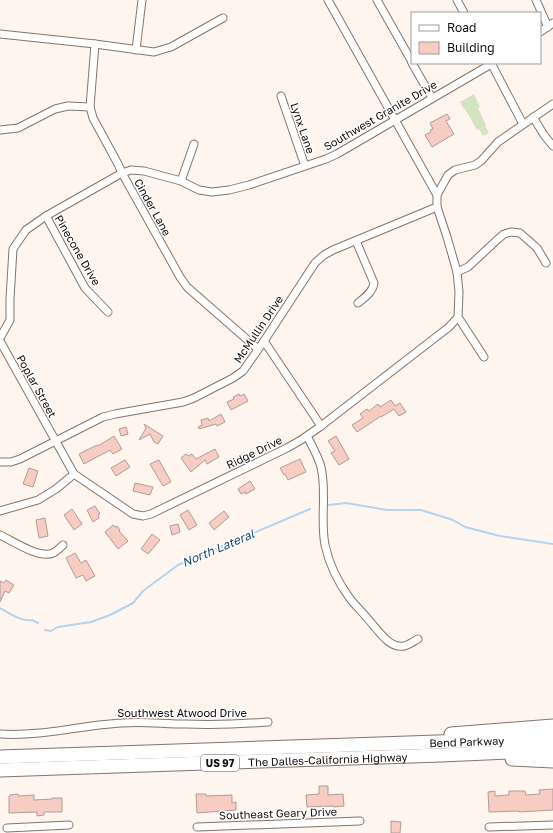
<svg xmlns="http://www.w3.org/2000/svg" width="553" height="833" viewBox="0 0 553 833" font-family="'Golos Text',sans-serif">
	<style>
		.green { fill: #d4e3c2 }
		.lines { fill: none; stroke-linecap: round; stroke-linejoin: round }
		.stream { stroke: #b3d3ee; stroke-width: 2 }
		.building { fill: #f7ccc2; stroke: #ae9c98 }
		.street-casing { stroke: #82746c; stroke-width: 9 }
		.highway-casing { stroke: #82746c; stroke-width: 15 }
		.street { stroke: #fff; stroke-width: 7 }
		.highway { stroke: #fff; stroke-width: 13 }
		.labels { text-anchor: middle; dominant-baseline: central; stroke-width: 3; stroke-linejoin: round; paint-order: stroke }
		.shield { fill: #fff; stroke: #585452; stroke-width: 1 }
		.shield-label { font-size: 10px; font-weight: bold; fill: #100b08 }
		.street-label { font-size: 11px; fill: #100b08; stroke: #fff }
		.water-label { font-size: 12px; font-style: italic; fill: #18486d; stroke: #fff }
	</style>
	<rect width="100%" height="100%" fill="#fff5ef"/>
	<!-- green -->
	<path class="green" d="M474 94 480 107 478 108 486 125 485 126 489 133 483 136 479 129 477 130 465 109H464L460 102Z"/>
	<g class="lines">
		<!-- stream -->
		<g class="stream">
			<path d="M329 505 346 503 387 510H421L453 520 465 527 500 536 553 544"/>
			<path d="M0 608C9 613 21 622 32 620L38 623"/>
			<path d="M45 630 51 631 58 627 91 622 110 615 133 603 143 591 178 565 310 509"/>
		</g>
	</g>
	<!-- building -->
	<g class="building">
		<path d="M447 114 450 119 446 121 454 134 432 147 425 135 431 132 430 130 433 129 430 123Z"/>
		<path d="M239 394 240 396 244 394 248 401 231 410 227 402 234 399 233 397Z"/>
		<path d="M391 400 395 406 400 403 406 412 399 416 394 409 381 417V416L357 432 352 425 363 418 360 414 367 409 369 411 378 404 380 407Z"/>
		<path d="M221 414 225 422 217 426 216 424 199 429 198 427 202 425 201 420 208 418 209 421Z"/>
		<path d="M144 424 163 436 158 444 154 442 150 434 139 440 146 428Z"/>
		<path d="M126 427 128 434 121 436 119 429Z"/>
		<path d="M114 436 122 449 113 454 110 450 84 464 79 454 97 445 98 446Z"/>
		<path d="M336 436 349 459 339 465 331 453 335 451 328 441Z"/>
		<path d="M215 449 219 457 207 464 205 460 191 472 181 458 186 454 188 456 192 454 196 459Z"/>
		<path d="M300 459 306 472 288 480 285 474 284 475 280 468Z"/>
		<path d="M125 460 130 467 116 476 111 468Z"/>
		<path d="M159 460 171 482 163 486 150 464Z"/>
		<path d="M29 468 38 471 33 487 23 484Z"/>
		<path d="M250 481 255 489 246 494 245 492 241 494 238 489Z"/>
		<path d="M135 483 153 487 150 495 133 491Z"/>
		<path d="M95 506 100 514 98 515 99 518 93 522 87 510Z"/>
		<path d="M72 509 82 524 74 530 64 515Z"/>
		<path d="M188 510 197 525 189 530 180 515Z"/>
		<path d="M224 511 229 517 214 530 209 523Z"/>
		<path d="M45 518 48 536 39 538 36 520Z"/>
		<path d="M178 524 180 532 172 535 170 526Z"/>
		<path d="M113 525 115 527 117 526 120 530 119 531 128 541 118 549 105 532Z"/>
		<path d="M152 534 160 540 148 554 141 549Z"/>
		<path d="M75 553 81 563 86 560 95 576 86 581 83 575 76 578 66 558Z"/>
		<path d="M6 580 14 585 9 593 5 591 0 602V581L4 583Z"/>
		<path d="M319 786H328V795L343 794 344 806 334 807V806L307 807 306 795 319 794Z"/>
		<path d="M553 789V810L519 812V811L489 812 488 792 495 791V796L509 795V791H525L526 795 540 794 539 790Z"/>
		<path d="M18 794V796L34 795V800L52 799V798H62V812H44V815L37 816V812L9 813V796H10V795Z"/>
		<path d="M196 794H206V796L232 795V803L236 802V810L197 813Z"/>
		<path d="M391 821 401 822 400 833H391Z"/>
	</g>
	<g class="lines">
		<!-- street casing -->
		<g class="street-casing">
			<g id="street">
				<path d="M328 0 437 195V207L447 237 457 272 459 292 458 317 484 357"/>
				<path d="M377 0 412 62"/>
				<path d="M457 0 464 13"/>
				<path d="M536 0 548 27"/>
				<path d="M540 32 553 23"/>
				<path d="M0 34 95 44 154 52 171 47 223 18"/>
				<path d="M95 44 90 107 93 118 118 164 122 173 180 277 187 287 258 349"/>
				<path d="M136 50 142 0"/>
				<path d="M412 63 432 98"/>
				<path d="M491 63 523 124"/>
				<path d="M281 96 305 166"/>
				<path d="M533 117 544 135 553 146"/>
				<path d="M0 130 18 128 55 109 68 106 90 107"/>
				<path d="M181 181 194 144"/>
				<path d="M437 195 448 175 455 170 475 165 481 161 498 142 553 104"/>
				<path d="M46 216 85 288 108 312"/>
				<path d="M356 241 374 283C373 292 364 298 358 303"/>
				<path d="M457 272 468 267 498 239 504 234 511 232 520 233 537 248 546 263"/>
				<path d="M0 338 10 320V299L13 249 26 230 46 216 122 173 131 170 144 171 181 181 199 190 212 192 229 190 249 185 326 159 337 154 493 63"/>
				<path d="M0 341 74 474 133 514 143 516 151 514 287 448 301 440 321 426 449 327 458 317"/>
				<path d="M264 341 321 426"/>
				<path d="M307 436C312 446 318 456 321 467 327 492 320 519 325 545 329 564 339 584 351 600 358 608 366 616 373 625 380 633 391 649 404 646 409 645 414 641 418 639"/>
				<path d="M0 462H11L20 459 103 417 115 414 183 402 194 398 233 378 243 371 264 341 315 263 324 255 333 250 437 207"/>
				<path d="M0 511 38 500 56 489 74 474"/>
				<path d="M0 535C13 541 39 559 53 553 57 551 60 548 63 545"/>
				<path d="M0 734C41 737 81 725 122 723 143 721 164 724 186 724 213 725 241 724 268 722"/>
				<path d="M197 827 360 821"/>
				<path d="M489 827 553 825"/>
				<path d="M7 828 69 825"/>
			</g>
		</g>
		<!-- highway casing -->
		<g class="highway-casing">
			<g id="highway">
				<path d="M451 734 553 726"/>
				<path id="s1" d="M0 757 553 738"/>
				<path d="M512 759 553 761"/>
				<path id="s2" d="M0 770 441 755 553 750"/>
			</g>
		</g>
		<!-- street -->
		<use href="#street" class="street"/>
		<!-- highway -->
		<use href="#highway" class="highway"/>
	</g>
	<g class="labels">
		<!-- shield labels -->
		<rect class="shield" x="201" y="755" width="38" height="16" rx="3"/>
		<g class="shield-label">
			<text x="220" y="763">US 97</text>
		</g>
		<!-- street labels -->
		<g class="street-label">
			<text transform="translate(380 115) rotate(-30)">Southwest Granite Drive</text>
			<text transform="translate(303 128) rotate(71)">Lynx Lane</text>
			<text transform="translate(153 207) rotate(61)">Cinder Lane</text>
			<text transform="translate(78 250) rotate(60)">Pinecone Drive</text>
			<text transform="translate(258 329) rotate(-56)">McMullin Drive</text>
			<text transform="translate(37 386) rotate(61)">Poplar Street</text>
			<text transform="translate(254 452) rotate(-26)">Ridge Drive</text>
			<text x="182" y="712">Southwest Atwood Drive</text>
			<text stroke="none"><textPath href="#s1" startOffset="467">Bend Parkway</textPath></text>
			<text stroke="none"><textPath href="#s2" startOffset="328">The Dalles-California Highway</textPath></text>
			<text transform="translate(278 813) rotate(-2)">Southeast Geary Drive</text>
		</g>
		<!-- water labels -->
		<g class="water-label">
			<text transform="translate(218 548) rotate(-23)">North Lateral</text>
		</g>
	</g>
	<!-- legend -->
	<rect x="411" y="12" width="130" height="52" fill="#ffffff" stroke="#9f9d9c"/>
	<rect x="419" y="25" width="20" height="6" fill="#ffffff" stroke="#9f9d9c"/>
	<text x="447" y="32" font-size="12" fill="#100b08">Road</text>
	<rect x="419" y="42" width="20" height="12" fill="#f7ccc2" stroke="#9f9d9c"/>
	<text x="447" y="52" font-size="12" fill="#100b08">Building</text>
</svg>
